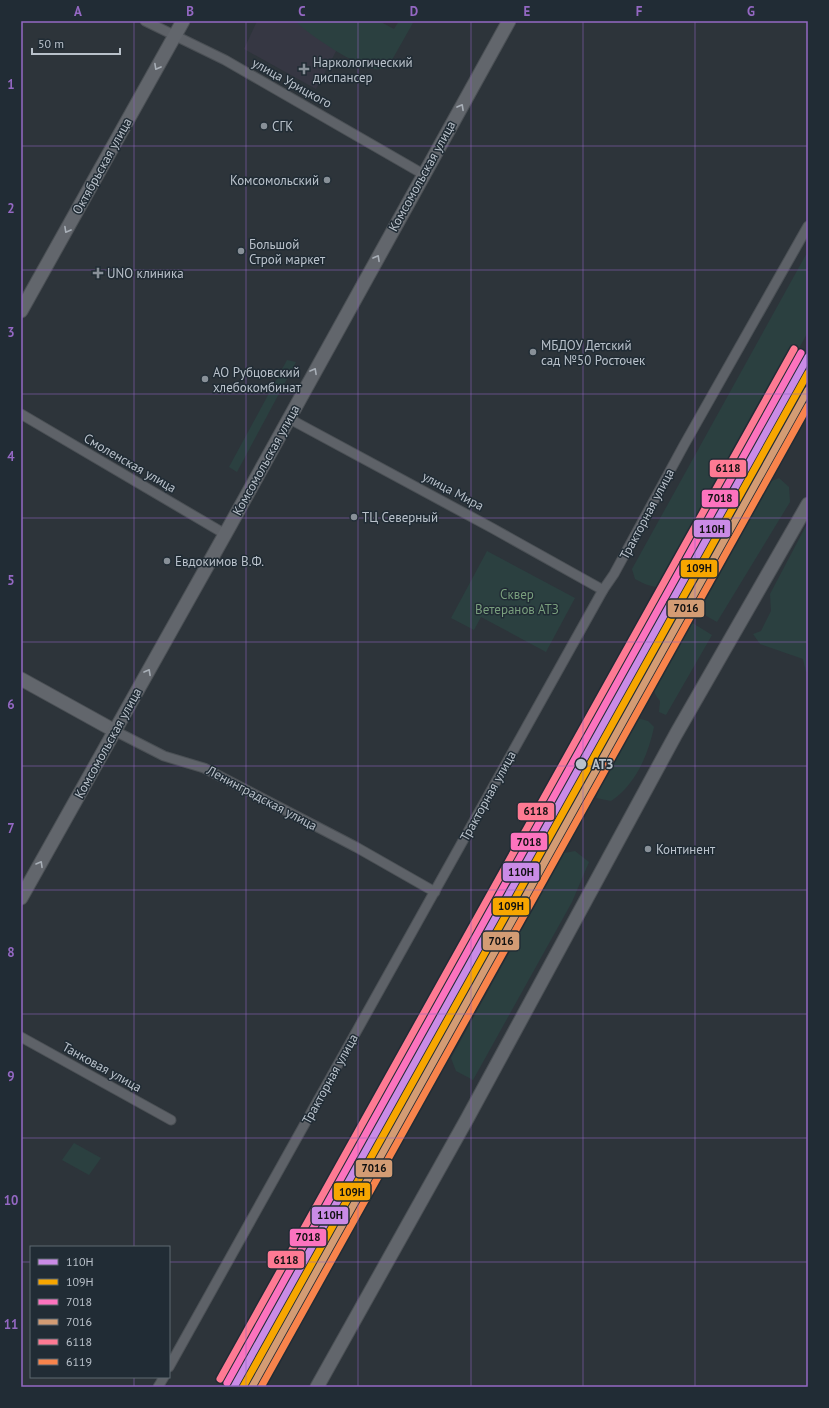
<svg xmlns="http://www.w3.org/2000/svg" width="829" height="1408" viewBox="0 0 829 1408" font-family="'PT Sans',sans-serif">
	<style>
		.medical { fill: #363743 }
		.green { fill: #2b4040 }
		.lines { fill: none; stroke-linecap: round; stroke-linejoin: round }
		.street-casing { stroke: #4b5055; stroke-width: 11 }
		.secondary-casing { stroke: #4b5055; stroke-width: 15 }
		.street { stroke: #5e6268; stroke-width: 9 }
		.secondary { stroke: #62666c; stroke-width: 13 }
		.rail-1-casing { stroke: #212c35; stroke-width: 10 }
		.rail-2-casing { stroke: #212c35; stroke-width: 10 }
		.rail-3-casing { stroke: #212c35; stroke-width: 10 }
		.rail-4-casing { stroke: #212c35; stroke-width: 10 }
		.rail-5-casing { stroke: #212c35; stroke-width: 10 }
		.rail-6-casing { stroke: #212c35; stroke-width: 10 }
		.rail-1 { stroke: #ca8be6; stroke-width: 7 }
		.rail-2 { stroke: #f7a600; stroke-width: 7 }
		.rail-3 { stroke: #fc73be; stroke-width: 7 }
		.rail-4 { stroke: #d39c74; stroke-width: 7 }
		.rail-5 { stroke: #fe7a93; stroke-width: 7 }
		.rail-6 { stroke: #f8844c; stroke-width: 7 }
		.oneway { stroke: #a8afb7 }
		.grid { fill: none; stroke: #9468c3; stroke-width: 1; stroke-opacity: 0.55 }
		.poi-dot { fill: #889098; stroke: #212c35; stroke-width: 1.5 }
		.stop-dot { fill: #b9c1ca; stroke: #212c35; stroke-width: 1.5 }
		.labels { text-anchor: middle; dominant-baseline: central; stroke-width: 3; stroke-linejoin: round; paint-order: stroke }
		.poi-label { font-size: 13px; fill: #b9c1ca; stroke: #212c35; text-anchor: start }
		.street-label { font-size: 13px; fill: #b9c1ca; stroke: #212c35 }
		.park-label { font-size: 13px; fill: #799e7d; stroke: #212c35 }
		.stop-label { font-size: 13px; font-weight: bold; fill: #b9c1ca; stroke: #212c35; text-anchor: start }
		.line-badge { stroke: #212c35; stroke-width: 1.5 }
		.pale-badge-label { font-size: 11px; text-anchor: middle; font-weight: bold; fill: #111 }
		.neatline { fill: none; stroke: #9468c3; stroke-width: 1.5 }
		.grid-label { font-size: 13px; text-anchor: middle; font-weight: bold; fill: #9468c3 }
	</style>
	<rect width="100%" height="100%" fill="#2d343a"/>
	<!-- medical -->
	<path class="medical" d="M257 21H352L316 89 244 49Z"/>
	<!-- green -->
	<g class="green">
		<path d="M295 21H379L394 29 399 21H414L388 67C384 68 379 70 375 69 356 66 309 35 295 21Z"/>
		<path d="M808 251V332L666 587C653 588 646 585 635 579L632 569Z"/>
		<path d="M287 360 296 362 237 472 229 467Z"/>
		<path d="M779 478 789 487 790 502 717 622 694 609 764 484Z"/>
		<path d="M808 522V673L806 672 803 659 760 644 753 634 761 631 771 611 770 594Z"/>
		<path d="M487 551 575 598 546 652 481 617 474 630 451 618Z"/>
		<path d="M686 619 712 635 666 715 659 712 660 701C637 673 669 641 686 619Z"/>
		<path d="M634 717 648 721 654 727C648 755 636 784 611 801L596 798 606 768Z"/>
		<path d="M575 851 589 862 572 902 473 1080 456 1071 451 1058 564 853Z"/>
		<path d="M74 1143 101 1158 89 1175 62 1160Z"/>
	</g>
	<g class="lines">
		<!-- street casing -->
		<g class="street-casing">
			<g id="street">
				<path d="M145 21 225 60 423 174"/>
				<path d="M21 414 225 534"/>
				<path d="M288 418 492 528 603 590"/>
				<path d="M115 731 164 756 204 768 356 847 435 892"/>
				<path d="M21 1037 171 1120"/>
				<path d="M169 1367 603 590 614 574 684 445 808 226"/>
				<path d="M158 1387 164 1377"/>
			</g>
		</g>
		<!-- secondary casing -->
		<g class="secondary-casing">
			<g id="secondary">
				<path d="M21 311 183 21"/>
				<path d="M21 679 115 731"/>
				<path d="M21 898 228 529 509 21"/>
				<path d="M317 1387 467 1119 676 734 808 504"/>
			</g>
		</g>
		<!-- street -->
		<use href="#street" class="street"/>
		<!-- secondary -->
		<use href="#secondary" class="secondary"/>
		<!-- rail-1 casing -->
		<g class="rail-1-casing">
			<path id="rail-1" d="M234 1387 808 357"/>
		</g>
		<!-- rail-2 casing -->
		<g class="rail-2-casing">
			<path id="rail-2" d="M243 1387 808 373"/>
		</g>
		<!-- rail-3 casing -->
		<g class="rail-3-casing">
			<path id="rail-3" d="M227 1383 801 353"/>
		</g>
		<!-- rail-4 casing -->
		<g class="rail-4-casing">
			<path id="rail-4" d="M252 1387 808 390"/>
		</g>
		<!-- rail-5 casing -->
		<g class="rail-5-casing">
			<path id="rail-5" d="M220 1379 794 349"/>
		</g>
		<!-- rail-6 casing -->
		<g class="rail-6-casing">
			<path id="rail-6" d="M261 1387 808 406"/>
		</g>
		<!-- rail-1 -->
		<use href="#rail-1" class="rail-1"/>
		<!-- rail-2 -->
		<use href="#rail-2" class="rail-2"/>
		<!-- rail-3 -->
		<use href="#rail-3" class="rail-3"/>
		<!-- rail-4 -->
		<use href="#rail-4" class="rail-4"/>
		<!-- rail-5 -->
		<use href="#rail-5" class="rail-5"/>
		<!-- rail-6 -->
		<use href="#rail-6" class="rail-6"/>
	</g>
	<!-- one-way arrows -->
	<defs><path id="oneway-chevron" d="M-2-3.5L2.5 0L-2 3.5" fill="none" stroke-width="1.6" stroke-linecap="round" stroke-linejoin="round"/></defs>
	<g class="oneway">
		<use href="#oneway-chevron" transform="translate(157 67) rotate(119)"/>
		<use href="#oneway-chevron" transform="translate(461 107) rotate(-61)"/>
		<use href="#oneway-chevron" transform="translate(67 230) rotate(119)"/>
		<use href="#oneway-chevron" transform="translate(377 258) rotate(-61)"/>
		<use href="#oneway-chevron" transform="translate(314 371) rotate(-61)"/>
		<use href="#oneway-chevron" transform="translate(148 672) rotate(-61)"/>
		<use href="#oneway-chevron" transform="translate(40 864) rotate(-60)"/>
	</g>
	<!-- grid -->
	<path class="grid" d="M134 21V1247M246 21V1387M358 21V1387M471 21V1387M583 21V1387M695 21V1387M21 146H808M21 270H808M21 394H808M21 518H808M21 642H808M21 766H808M21 890H808M21 1014H808M21 1138H808M21 1262H31M169 1262H808M134 1377V1387"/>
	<!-- markers -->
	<g class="poi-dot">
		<path d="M302 63h4v4h4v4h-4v4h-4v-4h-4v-4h4z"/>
		<circle cx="264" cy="126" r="4"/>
		<circle cx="327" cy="180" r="4"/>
		<circle cx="241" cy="251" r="4"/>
		<path d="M96 267h4v4h4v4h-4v4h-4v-4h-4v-4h4z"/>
		<circle cx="533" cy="352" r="4"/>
		<circle cx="205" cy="379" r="4"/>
		<circle cx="354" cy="517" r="4"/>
		<circle cx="167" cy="561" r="4"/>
		<circle cx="648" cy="849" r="4"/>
	</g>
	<circle class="stop-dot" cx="581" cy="764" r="6"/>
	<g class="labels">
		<!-- poi labels -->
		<g class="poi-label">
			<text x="313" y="62">Наркологический<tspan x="313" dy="15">диспансер</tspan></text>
			<text x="272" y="126">СГК</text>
			<text x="319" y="180" text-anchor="end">Комсомольский</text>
			<text x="249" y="244">Большой<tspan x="249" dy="15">Строй маркет</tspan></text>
			<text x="107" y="273">UNO клиника</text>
			<text x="541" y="345">МБДОУ Детский<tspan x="541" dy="15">сад №50 Росточек</tspan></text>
			<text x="213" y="372">АО Рубцовский<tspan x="213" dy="15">хлебокомбинат</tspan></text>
			<text x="362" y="517">ТЦ Северный</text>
			<text x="175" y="561">Евдокимов В.Ф.</text>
			<text x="656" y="849">Континент</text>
		</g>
		<!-- street labels -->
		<g class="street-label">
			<text transform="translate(292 83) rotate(29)">улица Урицкого</text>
			<text transform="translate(102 166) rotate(-61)">Октябрьская улица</text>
			<text transform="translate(422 176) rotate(-61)">Комсомольская улица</text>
			<text transform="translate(266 460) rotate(-61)">Комсомольская улица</text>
			<text transform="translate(130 463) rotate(30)">Смоленская улица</text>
			<text transform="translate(453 491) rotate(28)">улица Мира</text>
			<text transform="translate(647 514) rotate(-62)">Тракторная улица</text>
			<text transform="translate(108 743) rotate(-61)">Комсомольская улица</text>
			<text transform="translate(488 796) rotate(-61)">Тракторная улица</text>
			<text transform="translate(262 798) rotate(28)">Ленинградская улица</text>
			<text transform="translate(102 1067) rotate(29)">Танковая улица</text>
			<text transform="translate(330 1079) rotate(-61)">Тракторная улица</text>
		</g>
		<!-- park labels -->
		<g class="park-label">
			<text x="517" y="594">Сквер<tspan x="517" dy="15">Ветеранов АТЗ</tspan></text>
		</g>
		<!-- stop labels -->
		<g class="stop-label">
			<text x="592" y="764">АТЗ</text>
		</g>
	</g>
	<g class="line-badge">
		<rect x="709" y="459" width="38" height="19" rx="4" fill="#fe7a93"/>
		<rect x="701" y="489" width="38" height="19" rx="4" fill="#fc73be"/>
		<rect x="693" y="519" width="38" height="19" rx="4" fill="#ca8be6"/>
		<rect x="680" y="559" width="38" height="19" rx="4" fill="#f7a600"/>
		<rect x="667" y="599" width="38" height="19" rx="4" fill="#d39c74"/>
		<rect x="517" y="802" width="38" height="19" rx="4" fill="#fe7a93"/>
		<rect x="510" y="832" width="38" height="19" rx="4" fill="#fc73be"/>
		<rect x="502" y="862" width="38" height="20" rx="4" fill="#ca8be6"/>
		<rect x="492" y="897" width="38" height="19" rx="4" fill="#f7a600"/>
		<rect x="482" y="931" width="38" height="20" rx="4" fill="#d39c74"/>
		<rect x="355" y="1159" width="38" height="19" rx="4" fill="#d39c74"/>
		<rect x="333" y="1182" width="38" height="19" rx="4" fill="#f7a600"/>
		<rect x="311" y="1206" width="38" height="19" rx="4" fill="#ca8be6"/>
		<rect x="289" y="1228" width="38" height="19" rx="4" fill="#fc73be"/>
		<rect x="267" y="1250" width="38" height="19" rx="4" fill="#fe7a93"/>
	</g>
	<g class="pale-badge-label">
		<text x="728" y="472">6118</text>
		<text x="720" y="502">7018</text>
		<text x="712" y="533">110Н</text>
		<text x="699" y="572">109Н</text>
		<text x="686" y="612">7016</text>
		<text x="536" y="815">6118</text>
		<text x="529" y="846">7018</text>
		<text x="521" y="876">110Н</text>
		<text x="511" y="910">109Н</text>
		<text x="501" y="945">7016</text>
		<text x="374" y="1172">7016</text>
		<text x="352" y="1196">109Н</text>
		<text x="330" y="1219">110Н</text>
		<text x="308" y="1241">7018</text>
		<text x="286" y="1264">6118</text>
	</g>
	<!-- border -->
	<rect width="829" height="1408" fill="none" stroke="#212c35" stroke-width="44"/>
	<!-- legend -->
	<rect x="30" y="1246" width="140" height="132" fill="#212c35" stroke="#5e6871"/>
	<rect x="38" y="1259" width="20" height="6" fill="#ca8be6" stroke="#5e6871"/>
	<text x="66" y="1266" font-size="12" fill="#b9c1ca">110Н</text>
	<rect x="38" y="1279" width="20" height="6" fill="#f7a600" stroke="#5e6871"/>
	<text x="66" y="1286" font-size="12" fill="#b9c1ca">109Н</text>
	<rect x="38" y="1299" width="20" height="6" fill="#fc73be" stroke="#5e6871"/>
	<text x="66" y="1306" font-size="12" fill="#b9c1ca">7018</text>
	<rect x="38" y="1319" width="20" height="6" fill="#d39c74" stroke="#5e6871"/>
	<text x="66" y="1326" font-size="12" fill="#b9c1ca">7016</text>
	<rect x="38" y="1339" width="20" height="6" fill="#fe7a93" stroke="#5e6871"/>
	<text x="66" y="1346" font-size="12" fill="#b9c1ca">6118</text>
	<rect x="38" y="1359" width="20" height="6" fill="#f8844c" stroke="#5e6871"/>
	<text x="66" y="1366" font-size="12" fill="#b9c1ca">6119</text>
	<!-- scale -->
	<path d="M32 48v6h88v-6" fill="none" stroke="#b9c1ca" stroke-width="2"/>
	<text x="38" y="48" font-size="12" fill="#b9c1ca" stroke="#212c35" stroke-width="3" paint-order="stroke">50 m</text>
	<rect x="22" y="22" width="785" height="1364" class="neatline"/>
	<g class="grid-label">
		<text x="78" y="16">A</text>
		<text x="190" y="16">B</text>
		<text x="302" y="16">C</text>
		<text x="414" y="16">D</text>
		<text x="527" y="16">E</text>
		<text x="639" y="16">F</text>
		<text x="751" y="16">G</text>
		<text x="11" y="89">1</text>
		<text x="11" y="213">2</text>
		<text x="11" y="337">3</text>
		<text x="11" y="461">4</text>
		<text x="11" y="585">5</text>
		<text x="11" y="709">6</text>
		<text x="11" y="833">7</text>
		<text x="11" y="957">8</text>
		<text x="11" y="1081">9</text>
		<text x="11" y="1205">10</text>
		<text x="11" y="1329">11</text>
	</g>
</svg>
